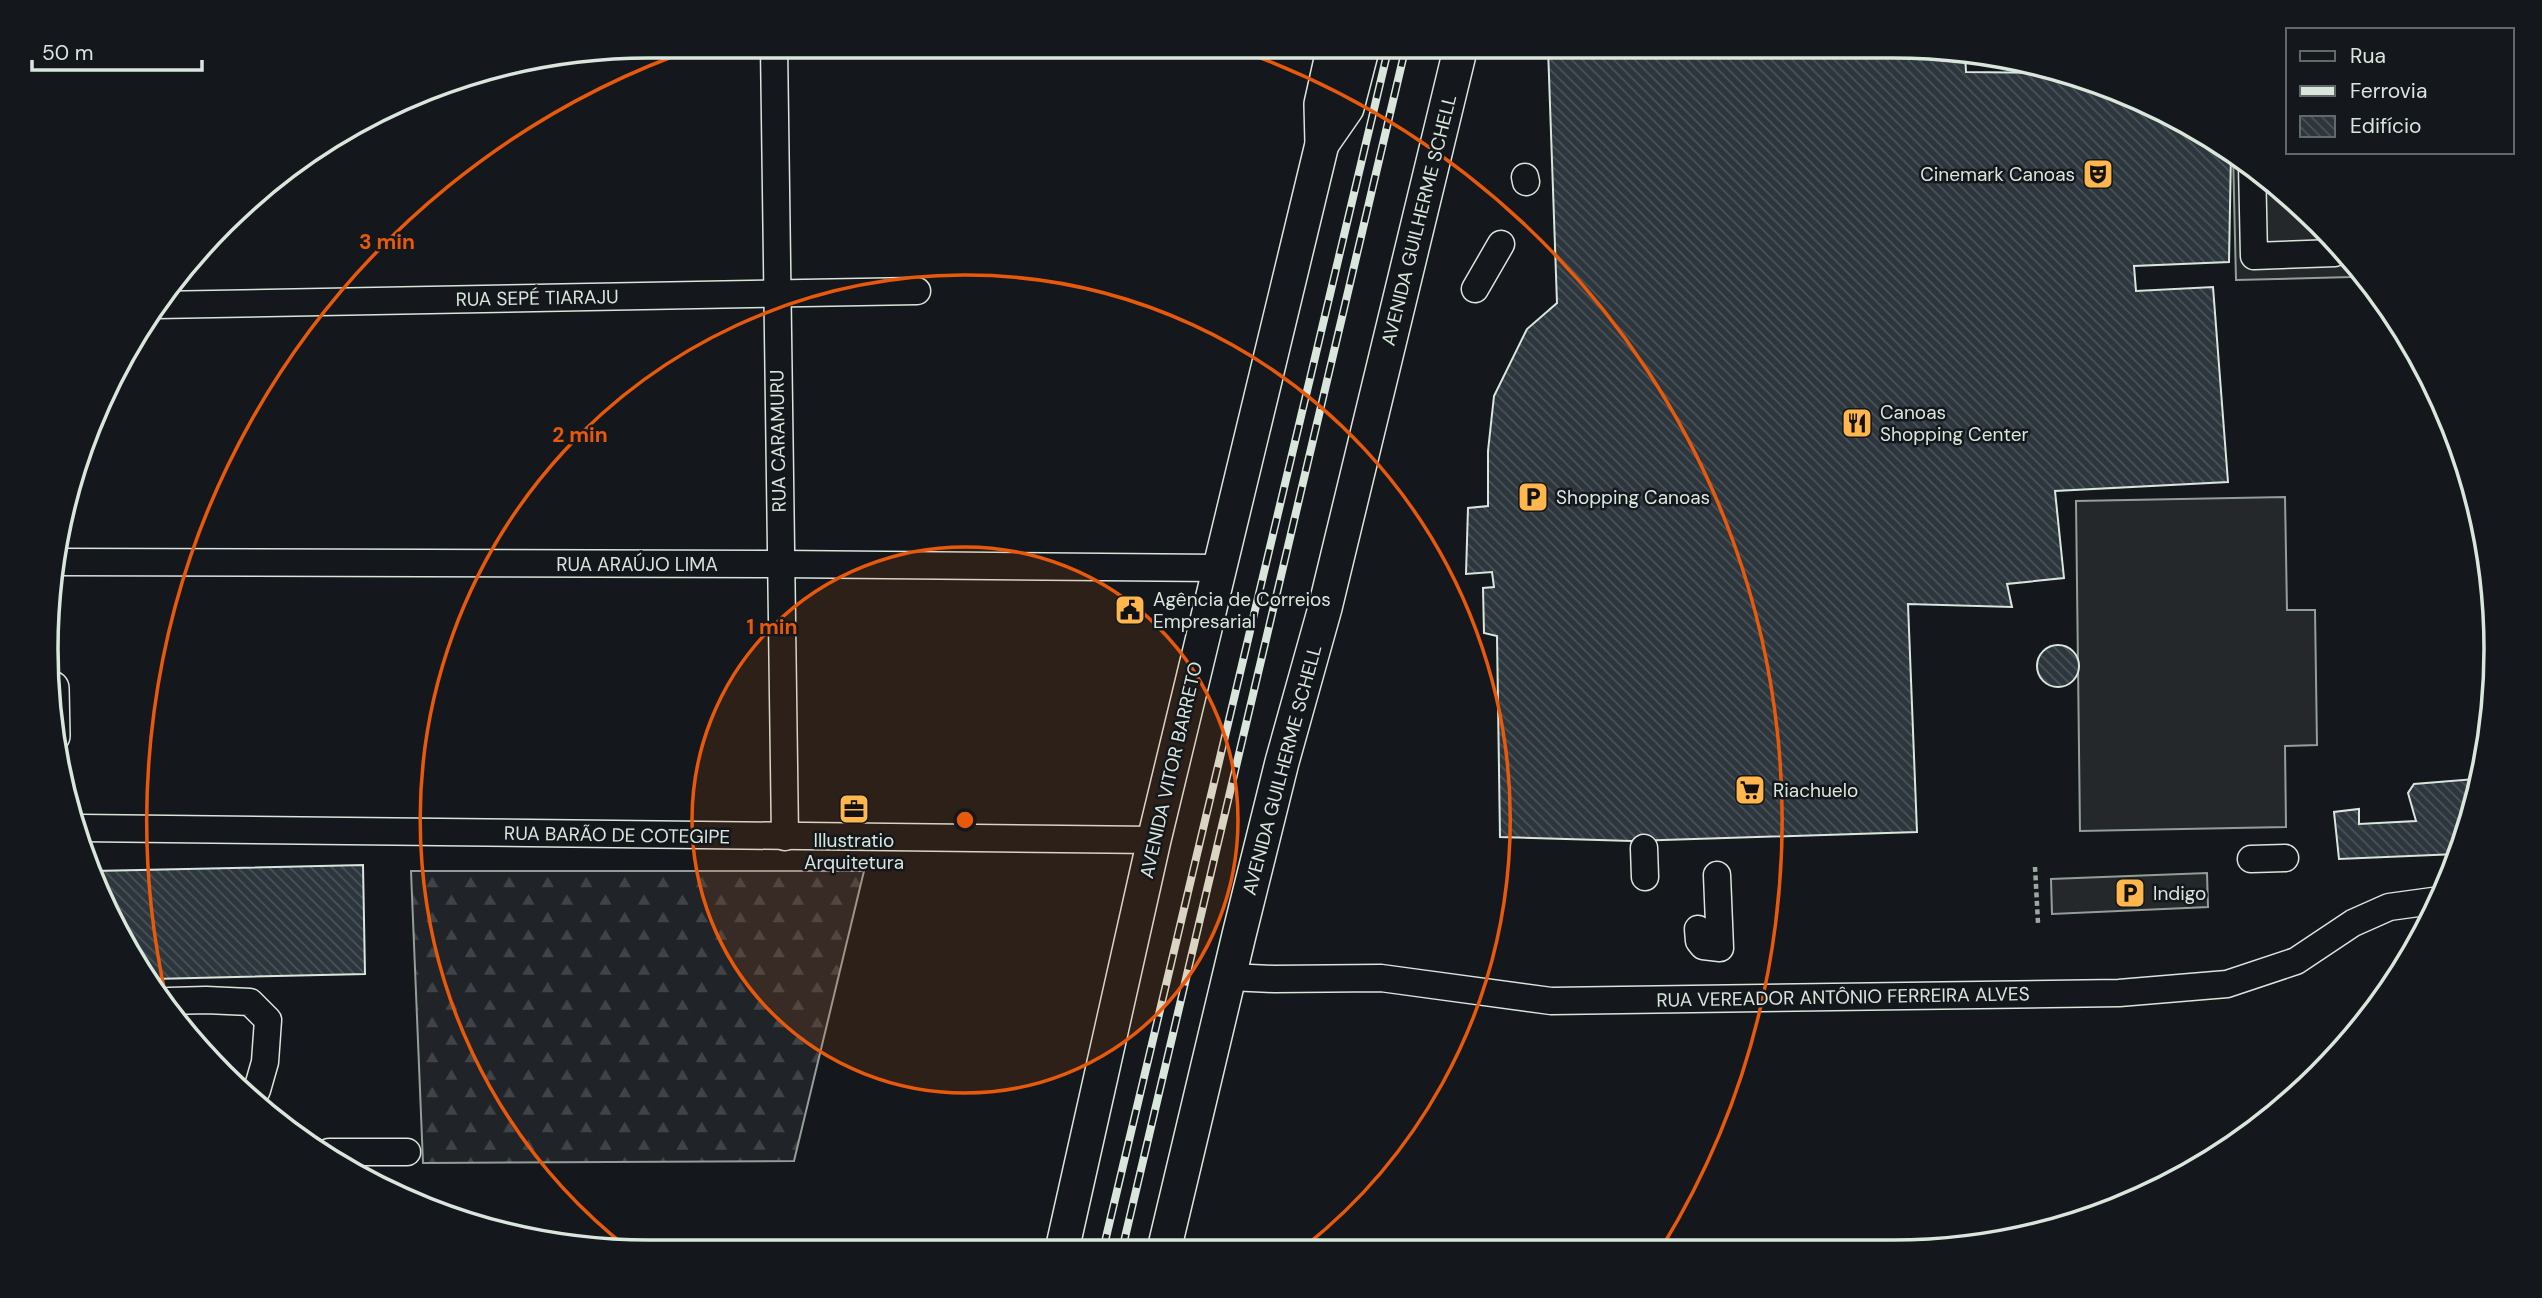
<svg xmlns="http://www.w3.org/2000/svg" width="2542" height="1298" viewBox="0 0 2542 1298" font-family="'DM Sans',sans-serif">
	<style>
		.forest { fill: url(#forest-firs); stroke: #939e99; stroke-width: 2 }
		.parking { fill: #24282b; stroke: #939e99; stroke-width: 2 }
		.building { fill: url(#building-back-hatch); stroke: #d8e6dc; stroke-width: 2 }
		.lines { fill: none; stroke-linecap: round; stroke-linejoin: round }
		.minor-casing { stroke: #d8e6dc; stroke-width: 29 }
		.major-casing { stroke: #d8e6dc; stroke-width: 36 }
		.path { stroke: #9da8a2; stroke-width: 4.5; stroke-dasharray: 5 3.5; stroke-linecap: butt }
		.minor { stroke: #14181c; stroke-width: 26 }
		.major { stroke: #14181c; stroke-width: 33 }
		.rail-casing { stroke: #d8e6dc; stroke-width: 8 }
		.rail { stroke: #14181c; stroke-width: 5; stroke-dasharray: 16; stroke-linecap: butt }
		.ring { fill: none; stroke: #e8590c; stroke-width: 3.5 }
		.labels { text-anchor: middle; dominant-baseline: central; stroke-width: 5; stroke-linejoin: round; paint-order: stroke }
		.poi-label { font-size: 19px; fill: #d8e6dc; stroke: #14181c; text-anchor: start }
		.street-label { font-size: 19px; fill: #d8e6dc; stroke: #14181c }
		.rim { fill: none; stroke: #d8e6dc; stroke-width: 3.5 }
		.centre { fill: #e8590c; stroke: #14181c; stroke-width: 3.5 }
		.ring-label { font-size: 21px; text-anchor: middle; font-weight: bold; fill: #e8590c; stroke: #14181c; stroke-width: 5; stroke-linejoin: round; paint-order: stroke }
	</style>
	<defs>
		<pattern id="forest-firs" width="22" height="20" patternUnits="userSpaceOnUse" patternTransform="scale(1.75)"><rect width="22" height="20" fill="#202428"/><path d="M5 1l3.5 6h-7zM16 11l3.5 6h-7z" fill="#404447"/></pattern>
		<pattern id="building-back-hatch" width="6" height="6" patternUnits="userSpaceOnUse" patternTransform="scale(1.75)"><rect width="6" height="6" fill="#2c363c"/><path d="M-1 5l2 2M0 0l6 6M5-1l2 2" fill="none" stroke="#4a5358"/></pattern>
	</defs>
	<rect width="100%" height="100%" fill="#14181c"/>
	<!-- forest -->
	<path class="forest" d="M411 871H864L794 1161 423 1163Z"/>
	<!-- parking -->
	<g class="parking">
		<path d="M2233 153 2260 170 2346 251 2351 257V277L2236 280Z"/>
		<path d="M2285 497 2287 610H2315L2317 745 2285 746 2286 827 2080 831 2076 501Z"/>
		<path d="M2207 873 2208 907 2052 914 2051 879Z"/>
	</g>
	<!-- building -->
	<g class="building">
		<path d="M1583 47H1932L1965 52 1966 72 2069 73 2093 83 2097 93H2120L2160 108 2231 152 2229 262 2134 266 2136 291 2213 287 2228 482 2055 491 2064 578 2007 584 2012 607 1908 604 1917 832 1632 841 1500 837 1497 636 1484 633 1483 588 1494 587 1492 572 1466 574 1468 508 1488 506V451L1494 396 1527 329 1557 303 1548 48Z"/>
		<circle cx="2058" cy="666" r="21"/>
		<path d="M2475 779V807L2457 854 2339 859 2334 812 2359 809V824L2416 821 2408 793 2414 784Z"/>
		<path d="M363 865 365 974 153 979 108 916 94 871Z"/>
	</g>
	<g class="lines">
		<!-- minor casing -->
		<g class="minor-casing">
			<g id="minor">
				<path d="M774 46 785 837"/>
				<path d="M2252 165 2254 256 2335 253"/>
				<path d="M1525 177 1526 182"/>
				<path d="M1475 289 1501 244"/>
				<path d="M157 305 917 291"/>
				<path d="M56 562 780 564 1218 568"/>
				<path d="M81 828 1154 840"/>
				<path d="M1644 848 1645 877"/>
				<path d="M2251 859 2285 858"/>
				<path d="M1698 929 1699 941 1703 946 1720 948 1717 875"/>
				<path d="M1229 977 1274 979 1381 978 1551 1001 2119 993 2227 984 2296 961 2353 923 2389 907 2440 900"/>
				<path d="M169 1001 206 1000 250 1002 268 1020 265 1062 257 1090 246 1093"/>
				<path d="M329 1152H407"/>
			</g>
		</g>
		<!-- major casing -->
		<g class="major-casing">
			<g id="major">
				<path d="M1322 144 1347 108 1363 46"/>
				<path d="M52 688 53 736"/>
				<path d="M1062 1250 1154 840 1322 144 1321 104 1334 46"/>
				<path d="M1164 1250 1239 935 1282 762 1325 608 1461 46"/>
			</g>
		</g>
		<!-- path -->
		<path class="path" d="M2035 867 2038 923"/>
		<!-- minor -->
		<use href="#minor" class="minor"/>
		<!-- major -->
		<use href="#major" class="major"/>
		<!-- rail casing -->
		<g class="rail-casing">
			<g id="rail">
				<path d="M1103 1250 1389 46"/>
				<path d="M1122 1250 1406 46"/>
			</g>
		</g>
		<!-- rail -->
		<use href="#rail" class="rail"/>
	</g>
	<!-- distance rings -->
	<circle cx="965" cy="820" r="273" fill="#e8590c" fill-opacity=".12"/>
	<g class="ring">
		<circle cx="965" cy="820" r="273"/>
		<path d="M629 1249A545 545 0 1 1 1304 1247"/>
		<path d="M166 997A818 818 0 0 1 699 47M1231 47A818 818 0 0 1 1662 1247"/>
	</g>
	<!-- icons -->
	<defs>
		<g id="theatre-square" transform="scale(1.575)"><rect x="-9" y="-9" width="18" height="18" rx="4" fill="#ffb74d" stroke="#14181c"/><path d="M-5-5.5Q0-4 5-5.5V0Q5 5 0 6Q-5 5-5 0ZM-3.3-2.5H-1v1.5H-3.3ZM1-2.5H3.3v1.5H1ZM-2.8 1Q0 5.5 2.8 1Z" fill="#111"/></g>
		<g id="restaurant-square" transform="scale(1.575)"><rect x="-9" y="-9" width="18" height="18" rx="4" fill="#ffb74d" stroke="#14181c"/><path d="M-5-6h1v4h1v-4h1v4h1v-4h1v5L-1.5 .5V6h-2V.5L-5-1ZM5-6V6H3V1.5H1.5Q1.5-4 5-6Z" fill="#111"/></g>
		<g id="parking-square" transform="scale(1.575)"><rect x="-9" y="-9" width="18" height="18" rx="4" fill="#ffb74d" stroke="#14181c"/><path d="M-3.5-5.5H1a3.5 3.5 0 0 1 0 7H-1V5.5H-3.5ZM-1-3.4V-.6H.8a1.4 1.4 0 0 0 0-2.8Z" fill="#111"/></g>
		<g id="civic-square" transform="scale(1.575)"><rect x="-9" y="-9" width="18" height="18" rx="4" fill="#ffb74d" stroke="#14181c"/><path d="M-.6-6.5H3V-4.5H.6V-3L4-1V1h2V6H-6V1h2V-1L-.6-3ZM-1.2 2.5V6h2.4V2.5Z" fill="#111"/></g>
		<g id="supermarket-square" transform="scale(1.575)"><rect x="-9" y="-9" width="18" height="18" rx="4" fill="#ffb74d" stroke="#14181c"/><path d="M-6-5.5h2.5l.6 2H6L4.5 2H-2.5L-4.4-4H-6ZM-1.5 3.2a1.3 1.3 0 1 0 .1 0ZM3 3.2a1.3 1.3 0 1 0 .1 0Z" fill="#111"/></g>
		<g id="office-square" transform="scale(1.575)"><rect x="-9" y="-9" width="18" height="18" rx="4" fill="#ffb74d" stroke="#14181c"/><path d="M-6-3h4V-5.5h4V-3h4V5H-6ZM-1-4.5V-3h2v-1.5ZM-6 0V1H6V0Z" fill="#111"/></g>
	</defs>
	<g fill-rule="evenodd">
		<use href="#theatre-square" x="2098" y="174"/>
		<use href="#restaurant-square" x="1857" y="423"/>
		<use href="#parking-square" x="1533" y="497"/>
		<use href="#civic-square" x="1130" y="610"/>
		<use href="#supermarket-square" x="1750" y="790"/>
		<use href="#office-square" x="854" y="809"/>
		<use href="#parking-square" x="2130" y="893"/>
	</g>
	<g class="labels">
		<!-- poi labels -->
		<g class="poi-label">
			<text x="2075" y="174" text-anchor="end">Cinemark Canoas</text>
			<text x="1880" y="412">Canoas<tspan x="1880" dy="22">Shopping Center</tspan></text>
			<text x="1556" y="497">Shopping Canoas</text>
			<text x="1153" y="599">Agência de Correios<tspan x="1153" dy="22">Empresarial</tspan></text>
			<text x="1773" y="790">Riachuelo</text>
			<text x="854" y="840" text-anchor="middle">Illustratio<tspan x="854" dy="22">Arquitetura</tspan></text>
			<text x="2153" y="893">Indigo</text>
		</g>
		<!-- street labels -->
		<g class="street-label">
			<text transform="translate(1419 220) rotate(-76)">AVENIDA GUILHERME SCHELL</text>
			<text transform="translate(537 298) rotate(-1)">RUA SEPÉ TIARAJU</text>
			<text transform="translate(778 441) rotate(-91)">RUA CARAMURU</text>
			<text x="637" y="564">RUA ARAÚJO LIMA</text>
			<text transform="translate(1171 770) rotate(-77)">AVENIDA VITOR BARRETO</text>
			<text transform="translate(1282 770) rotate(-75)">AVENIDA GUILHERME SCHELL</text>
			<text transform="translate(617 835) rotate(1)">RUA BARÃO DE COTEGIPE</text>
			<text transform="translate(1843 997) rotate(-1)">RUA VEREADOR ANTÔNIO FERREIRA ALVES</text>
		</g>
	</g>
	<!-- crop -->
	<path d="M0 0H2542V1298H0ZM649 58H1893A591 591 0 0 1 2484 649V649A591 591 0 0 1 1893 1240H649A591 591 0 0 1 58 649V649A591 591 0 0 1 649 58Z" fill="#14181c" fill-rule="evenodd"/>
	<path class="rim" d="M649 58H1893A591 591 0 0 1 2484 649V649A591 591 0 0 1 1893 1240H649A591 591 0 0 1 58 649V649A591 591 0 0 1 649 58Z"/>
	<circle cx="965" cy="820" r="10" class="centre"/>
	<g class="ring-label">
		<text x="387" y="249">3 min</text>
		<text x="580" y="442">2 min</text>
		<text x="772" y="634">1 min</text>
	</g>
	<!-- legend -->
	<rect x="2286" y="28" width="228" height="126" fill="#14181c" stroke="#626a69" stroke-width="2"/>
	<rect x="2300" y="51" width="35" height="10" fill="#14181c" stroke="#626a69" stroke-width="2"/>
	<text x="2350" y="63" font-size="21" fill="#d8e6dc">Rua</text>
	<rect x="2300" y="86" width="35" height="10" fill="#d8e6dc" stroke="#626a69" stroke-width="2"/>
	<text x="2350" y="98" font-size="21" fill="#d8e6dc">Ferrovia</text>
	<rect x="2300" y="116" width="35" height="21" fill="url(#building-back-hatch)" stroke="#626a69" stroke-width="2"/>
	<text x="2350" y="133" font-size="21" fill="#d8e6dc">Edifício</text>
	<!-- scale -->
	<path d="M32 60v10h170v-10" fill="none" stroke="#d8e6dc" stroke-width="3.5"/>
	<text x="42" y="60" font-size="21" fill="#d8e6dc" stroke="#14181c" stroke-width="5" paint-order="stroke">50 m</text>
</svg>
